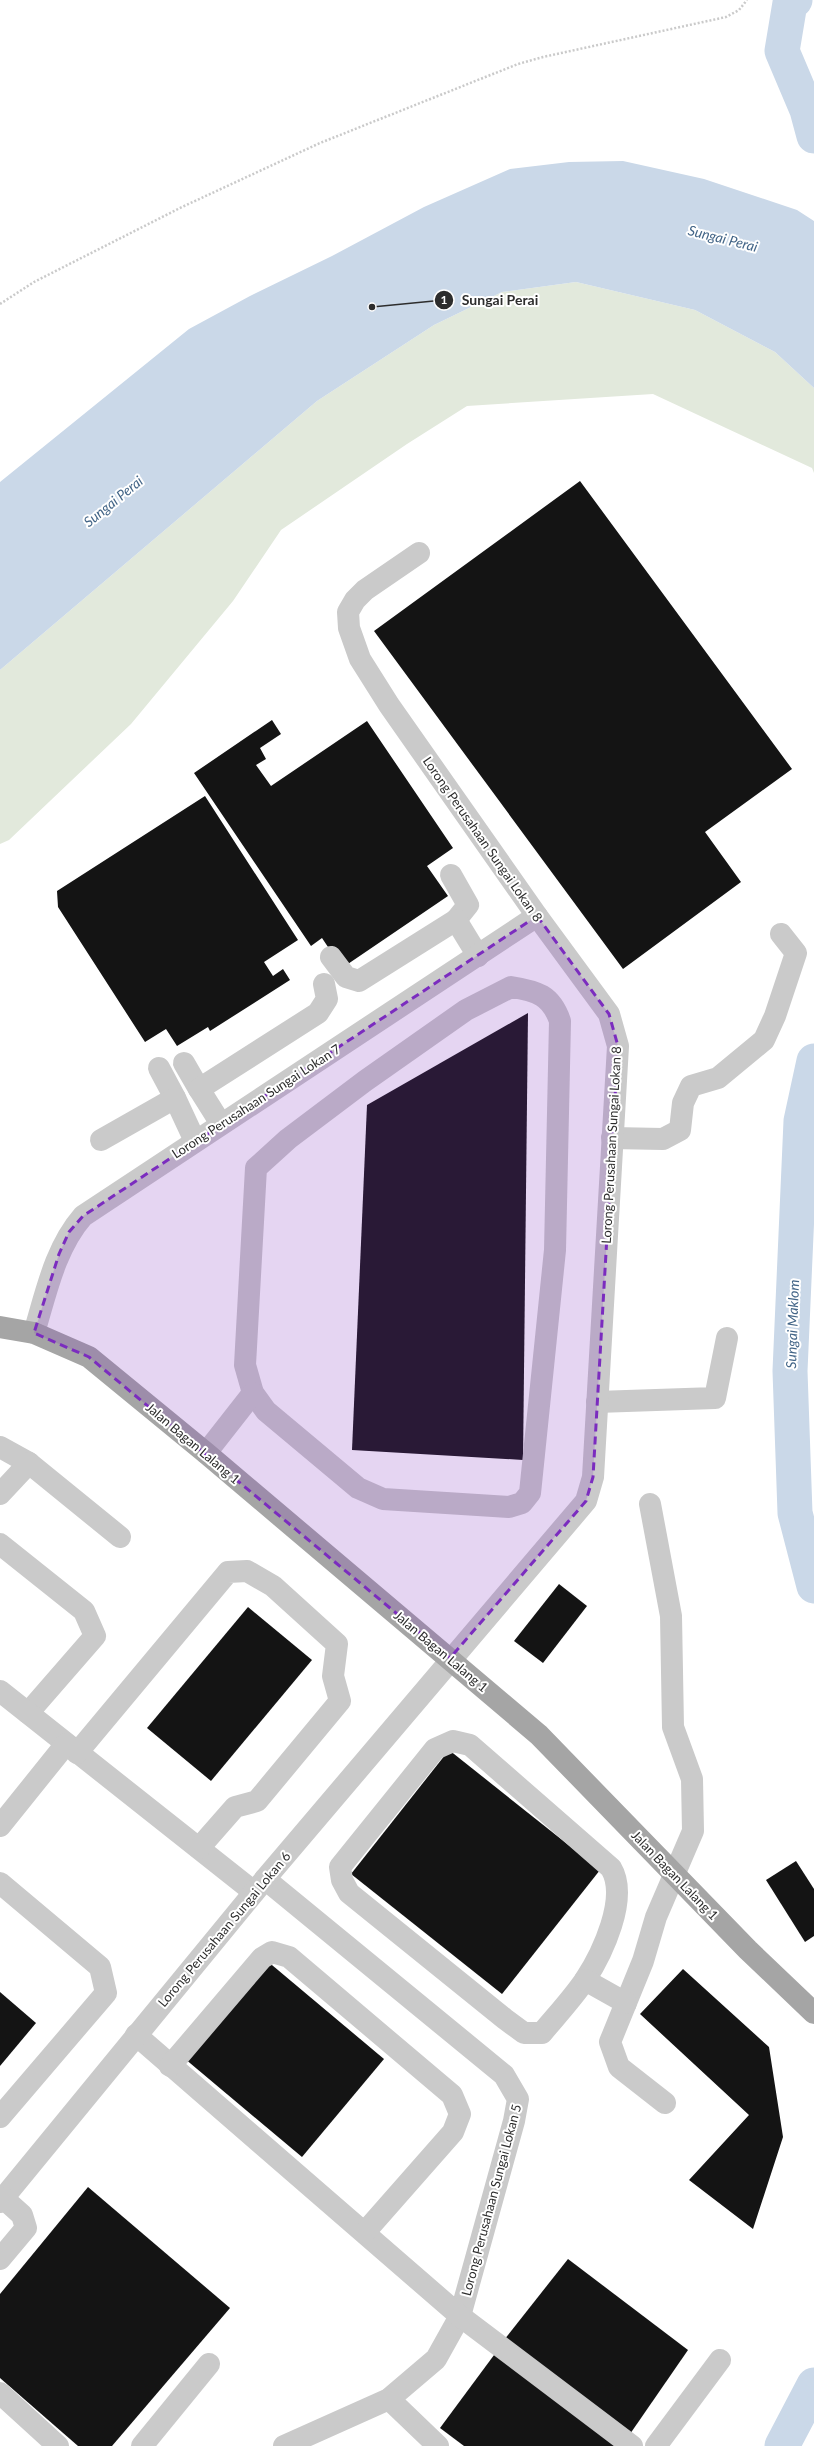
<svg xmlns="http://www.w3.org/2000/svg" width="814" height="2446" viewBox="0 0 814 2446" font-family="Lato,sans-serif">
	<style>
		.green { fill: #e2e9dc }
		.water { fill: #cad8e8 }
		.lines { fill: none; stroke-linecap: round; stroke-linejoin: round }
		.river { stroke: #cad8e8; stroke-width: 35 }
		.building { fill: #141414 }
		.path { stroke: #cacaca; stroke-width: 2.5; stroke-dasharray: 2 2; stroke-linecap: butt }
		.minor { stroke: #cacaca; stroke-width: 22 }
		.major { stroke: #a5a5a5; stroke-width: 22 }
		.marked { fill: #7b2cbf; fill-opacity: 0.2; stroke: #7b2cbf; stroke-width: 3; stroke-dasharray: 8 5; stroke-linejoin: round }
		.labels { text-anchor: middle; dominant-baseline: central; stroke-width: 4; stroke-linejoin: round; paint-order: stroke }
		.street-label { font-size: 13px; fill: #2d2d2d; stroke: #fff }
		.water-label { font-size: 14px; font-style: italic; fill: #436587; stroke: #fff }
		.leader { fill: none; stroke: #2d2d2d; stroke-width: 1.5 }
		.callout-dot { fill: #2d2d2d; stroke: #fff; stroke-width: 1.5 }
		.mark-label { font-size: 12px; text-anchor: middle; font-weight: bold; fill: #fff }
		.callout-label { font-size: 14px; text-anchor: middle; font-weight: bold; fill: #2d2d2d; stroke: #fff; stroke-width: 4; stroke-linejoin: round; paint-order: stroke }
	</style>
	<rect width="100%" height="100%" fill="#fff"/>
	<!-- green -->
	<path class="green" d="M576 282 695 310 775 352 814 388V473L812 468 653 394 467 406 407 444 281 530 233 601 131 724 9 840 0 844V670L317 401 434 325 502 292Z"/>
	<!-- water -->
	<path class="water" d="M623 161 704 179 797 210 814 221V388L775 352 695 310 576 282 502 292 434 325 317 401 0 670V482L189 329 250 296 332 256 424 207 510 169 569 162Z"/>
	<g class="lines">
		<!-- river -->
		<g class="river">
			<path d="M795 0 790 3 782 51 807 110 814 136"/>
			<path d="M814 1061 801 1121 790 1371 795 1513 814 1586"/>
			<path d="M782 2446 814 2385"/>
		</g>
	</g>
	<!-- building -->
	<g class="building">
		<path d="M580 481 792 769 705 832 741 882 623 969 374 631Z"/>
		<path d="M272 720 281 734 260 748 266 759 256 765 271 786 367 721 453 848 427 866 448 896 342 968 322 938 311 946 194 773Z"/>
		<path d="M205 796 298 940 264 962 273 976 283 969 290 980 210 1031 208 1027 177 1046 166 1029 145 1042 58 907 57 891Z"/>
		<path d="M528 1013 523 1460 352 1450 367 1105Z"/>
		<path d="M559 1584 587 1606 543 1663 514 1641Z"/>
		<path d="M248 1607 312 1660 211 1781 147 1728Z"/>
		<path d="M449 1750 600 1870 502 1994 351 1874Z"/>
		<path d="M796 1861 814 1889V1936L805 1942 766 1880Z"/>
		<path d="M266 1960 384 2059 302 2157 184 2058Z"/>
		<path d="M683 1969 769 2047 783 2137 753 2229 689 2180 749 2115 640 2014Z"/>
		<path d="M0 1992 36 2023 0 2066Z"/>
		<path d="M88 2187 230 2308 112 2446H78L0 2378V2294Z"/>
		<path d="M568 2259 688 2350 630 2434 504 2340Z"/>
		<path d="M497 2351 621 2446H464L440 2428Z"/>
	</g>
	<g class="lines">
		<!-- path -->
		<path class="path" d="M0 304 34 282 182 207 320 143 518 64 543 57 726 17 739 10 747 0"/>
		<!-- minor -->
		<g class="minor">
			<path d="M451 875 468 905 456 920"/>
			<path d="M331 957 346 977 359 981 456 920 478 956"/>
			<path d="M511 987C537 991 551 995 560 1021L555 1250 530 1493 522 1503 509 1507 383 1499 358 1488 266 1411 253 1393 245 1365 256 1168 288 1139 365 1081 466 1010Z"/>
			<path d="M184 1063 199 1089"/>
			<path d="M159 1068 175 1098"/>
			<path d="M221 1124 199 1089 318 1013 327 999 324 984"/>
			<path d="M612 1138 663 1139 680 1130 683 1103 691 1086 718 1078 764 1040 775 1016 796 953 781 934"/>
			<path d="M101 1140 175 1098 195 1141"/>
			<path d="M34 1333C46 1293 55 1248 83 1216L537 916"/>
			<path d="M597 1402 715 1398 727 1338"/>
			<path d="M0 1447 29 1463"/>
			<path d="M206 1453 253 1393"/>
			<path d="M0 1494 29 1463 120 1537"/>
			<path d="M650 1504 671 1616 673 1727 692 1779 693 1831 656 1917 643 1961 610 2042 619 2067 665 2103"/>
			<path d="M0 1544 84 1611 95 1636 28 1713"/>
			<path d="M0 1691 254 1892"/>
			<path d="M453 1741 470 1745 611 1868C629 1898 602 1954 585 1980 572 1999 556 2016 542 2033H524L505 2019 349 1893 342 1880 340 1867 435 1749Z"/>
			<path d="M77 1753 228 1572 247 1571 273 1586 337 1644 333 1676 340 1701 257 1801 235 1807 199 1848"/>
			<path d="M0 1826 66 1744"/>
			<path d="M265 1879 504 2075 518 2099 514 2121 460 2316 436 2359 389 2399 284 2446"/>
			<path d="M0 1883 100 1967 106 1993 0 2117"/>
			<path d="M585 1980 626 2003"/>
			<path d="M136 2035 460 2316 632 2446"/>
			<path d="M170 2066 262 1958 272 1952 289 1957 452 2095 460 2114 453 2132 365 2232"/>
			<path d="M0 2202 265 1879 586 1501 593 1477 618 1046 609 1014 537 916 389 705 360 659 349 628 348 612 355 600 365 590 419 553"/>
			<path d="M0 2259 26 2228 22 2215 3 2198"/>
			<path d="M0 2393 58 2446"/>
			<path d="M389 2399 438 2446"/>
			<path d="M142 2446 209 2364"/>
			<path d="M656 2446 720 2360"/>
		</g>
		<!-- major -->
		<path class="major" d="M0 1327 34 1333 89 1357 206 1453 539 1735 748 1950 814 2013"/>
	</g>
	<!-- marked area -->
	<path class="marked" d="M537 916 609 1014 618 1046 593 1477 586 1501 450 1658 89 1357 34 1333 59 1254 69 1232 83 1216Z"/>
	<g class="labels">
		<!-- street labels -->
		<g class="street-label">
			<text transform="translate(483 839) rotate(55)">Lorong Perusahaan Sungai Lokan 8</text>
			<text transform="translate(256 1101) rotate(-33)">Lorong Perusahaan Sungai Lokan 7</text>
			<text transform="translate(611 1145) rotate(-87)">Lorong Perusahaan Sungai Lokan 8</text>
			<text transform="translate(193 1443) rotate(40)">Jalan Bagan Lalang 1</text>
			<text transform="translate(441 1651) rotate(40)">Jalan Bagan Lalang 1</text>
			<text transform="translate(675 1875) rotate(46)">Jalan Bagan Lalang 1</text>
			<text transform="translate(224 1929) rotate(-50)">Lorong Perusahaan Sungai Lokan 6</text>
			<text transform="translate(491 2200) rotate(-75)">Lorong Perusahaan Sungai Lokan 5</text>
		</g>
		<!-- water labels -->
		<g class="water-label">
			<text transform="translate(723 238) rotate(14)">Sungai Perai</text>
			<text transform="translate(113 501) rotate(-39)">Sungai Perai</text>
			<text transform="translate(792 1324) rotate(-88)">Sungai Maklom</text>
		</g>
	</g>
	<!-- callouts -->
	<path class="leader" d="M372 307L444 300"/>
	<g class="callout-dot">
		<circle cx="372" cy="307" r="4"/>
		<circle cx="444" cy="300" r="10"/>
	</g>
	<g class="mark-label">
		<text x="444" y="304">1</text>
	</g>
	<g class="callout-label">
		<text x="500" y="305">Sungai Perai</text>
	</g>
</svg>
